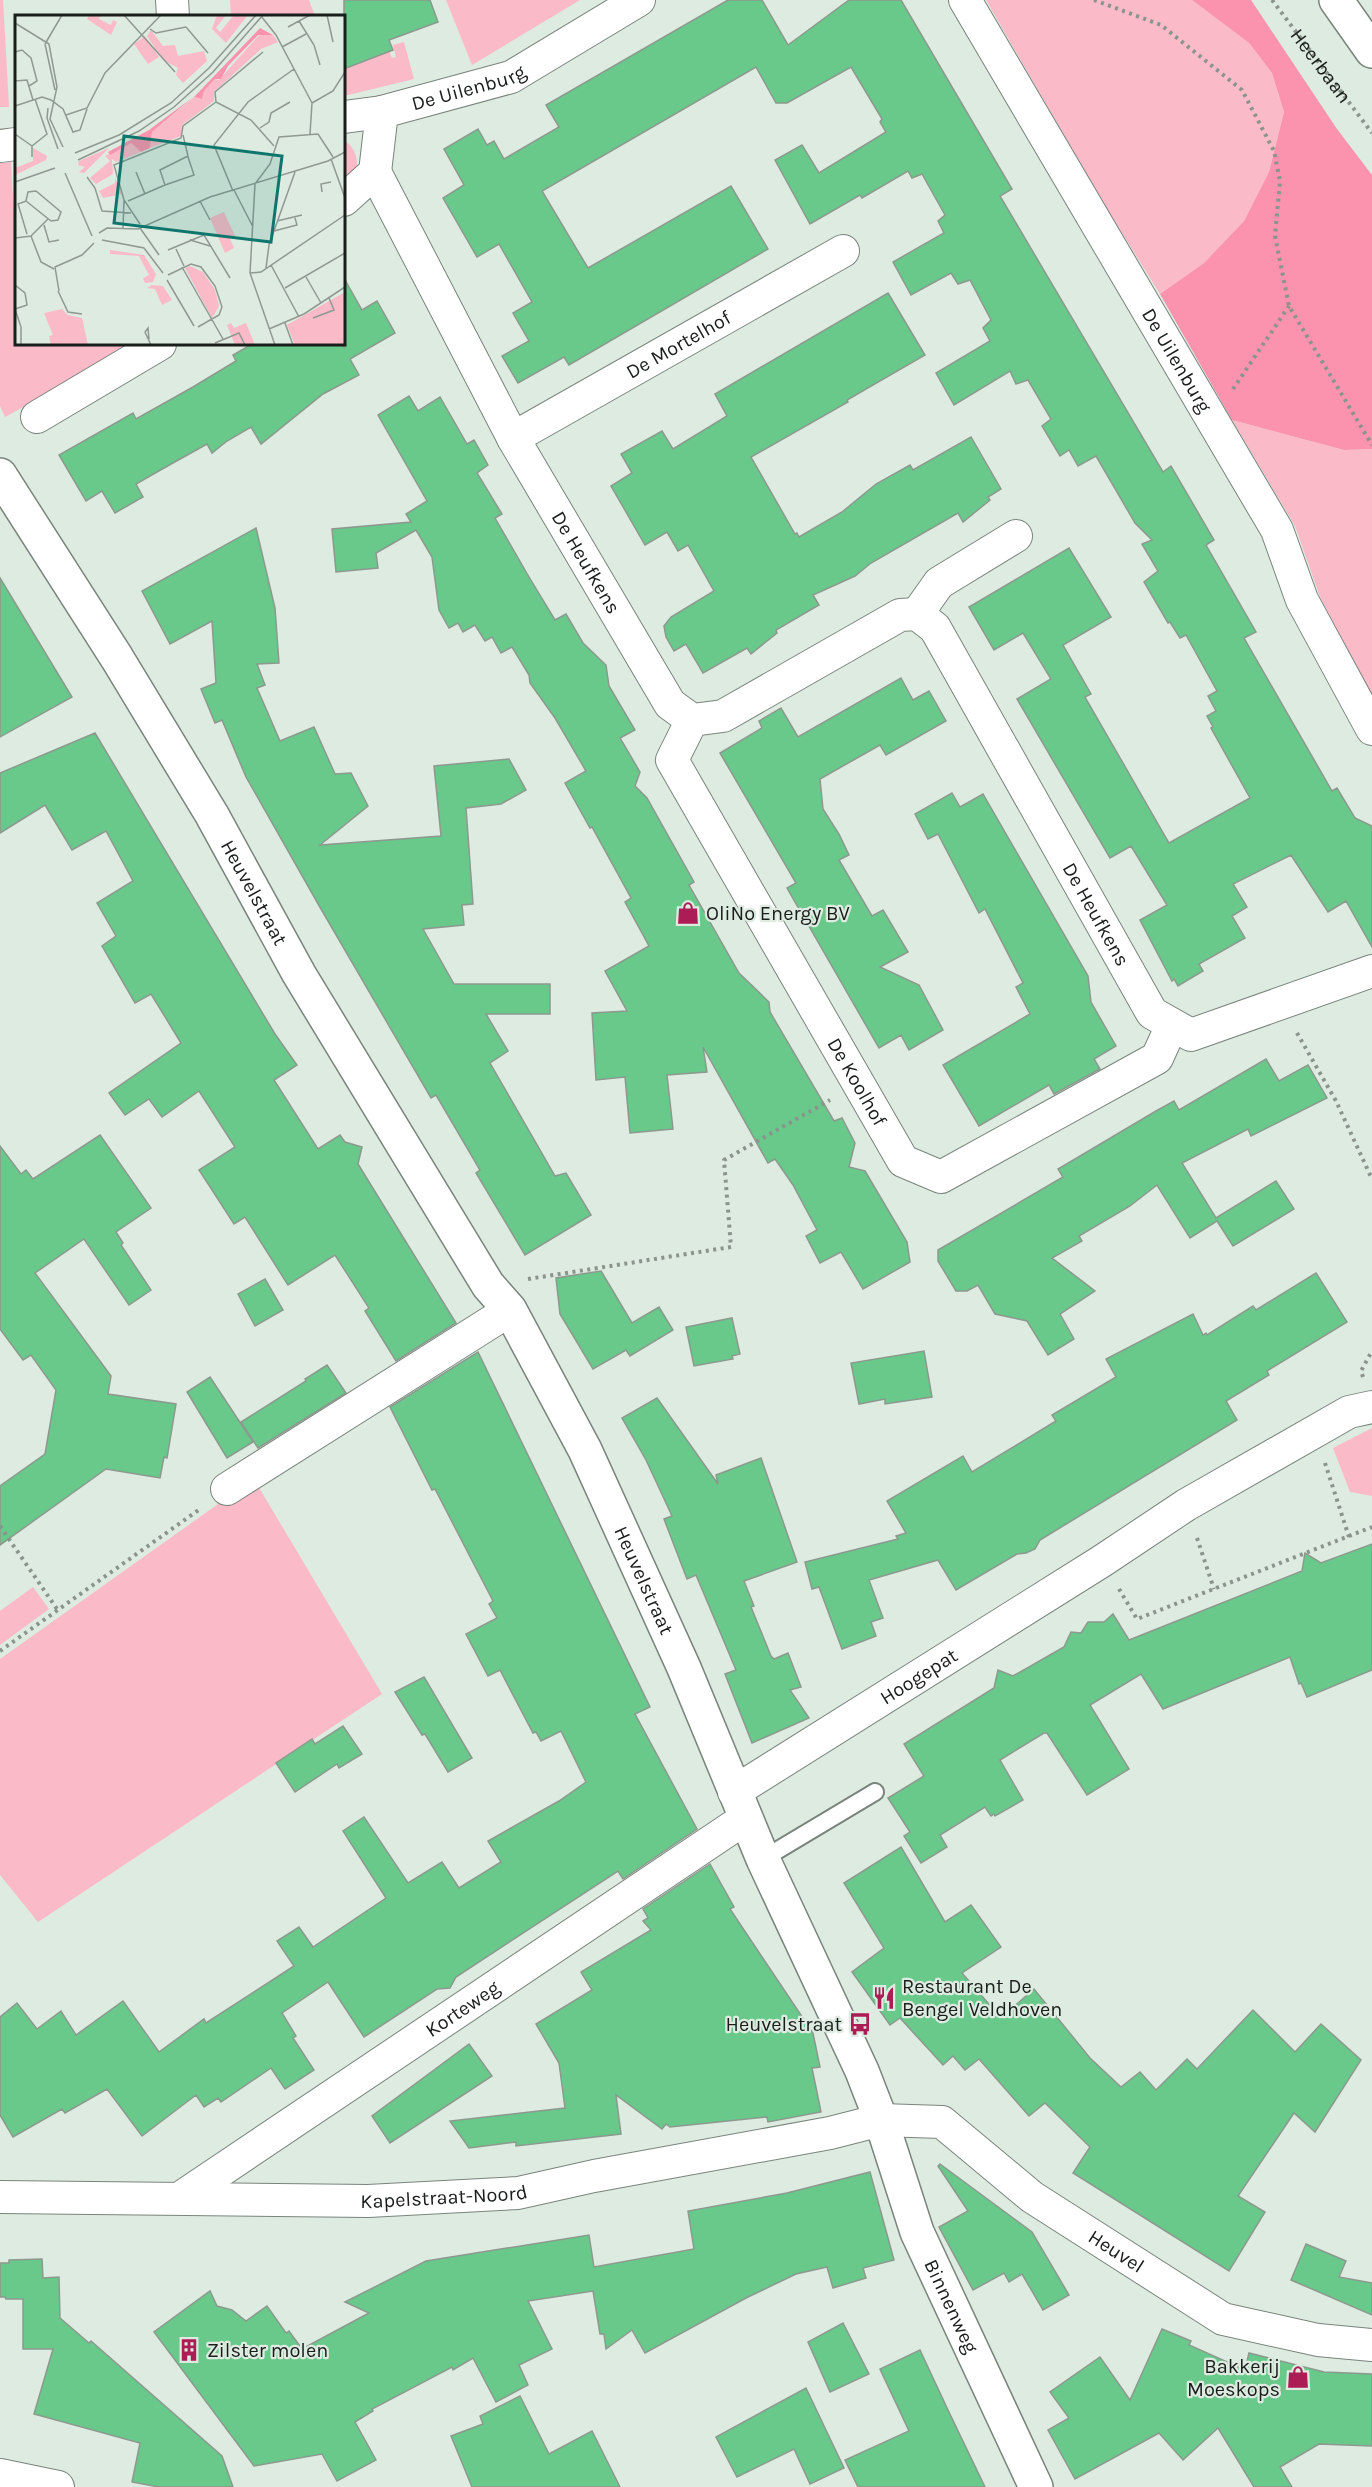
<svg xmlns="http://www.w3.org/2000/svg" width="1372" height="2487" viewBox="0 0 1372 2487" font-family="Karla,sans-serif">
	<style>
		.green { fill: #fbbac8 }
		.forest { fill: #fc93ae }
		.building { fill: #68c98a; stroke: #8c998f; stroke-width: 1.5 }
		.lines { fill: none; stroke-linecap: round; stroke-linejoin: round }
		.service-casing { stroke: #79857c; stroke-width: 20 }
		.minor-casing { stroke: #79857c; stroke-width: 34 }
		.tertiary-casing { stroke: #79857c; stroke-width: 36 }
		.secondary-casing { stroke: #79857c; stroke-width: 36 }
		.path { stroke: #8a948d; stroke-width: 4; stroke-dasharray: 3 4.5; stroke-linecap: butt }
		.service { stroke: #fff; stroke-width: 16 }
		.minor { stroke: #fff; stroke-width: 32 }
		.tertiary { stroke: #fff; stroke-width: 33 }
		.secondary { stroke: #fff; stroke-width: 33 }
		.labels { text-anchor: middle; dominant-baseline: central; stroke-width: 4.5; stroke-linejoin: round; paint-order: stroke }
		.street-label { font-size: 20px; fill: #191e1b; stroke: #deebe1 }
		.poi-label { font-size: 20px; fill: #191e1b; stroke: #deebe1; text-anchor: start }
		.inset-road { fill: none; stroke: #8f9992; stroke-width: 1.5 }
		.view { fill: #0f766e; fill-opacity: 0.15; stroke: #0f766e; stroke-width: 3 }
		.inset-edge { fill: none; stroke: #191e1b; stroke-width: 3 }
	</style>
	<rect width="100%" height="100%" fill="#deebe1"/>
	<!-- green -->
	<g class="green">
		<path d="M0 0H3L9 107H0Z"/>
		<path d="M230 0H309L315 16H231Z"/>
		<path d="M446 0H580L472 65Z"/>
		<path d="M986 0H1192L1249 43 1272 73 1284 112 1269 172 1244 221 1204 263 1160 294 1099 196Z"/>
		<path d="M404 42 414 79 344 96V69L389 51 392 58 396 57 393 45Z"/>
		<path d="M344 140C357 149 359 162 355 177L344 181Z"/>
		<path d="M11 162 16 252V344H140L5 417 0 406V163Z"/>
		<path d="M1232 420 1344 450 1372 449V697L1320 597 1295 526Z"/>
		<path d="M1372 1428V1496L1350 1492 1333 1448Z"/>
		<path d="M258 1486 382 1694 38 1922 0 1875V1659L228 1497Z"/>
		<path d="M33 1587 49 1609 0 1645V1611Z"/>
	</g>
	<!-- forest -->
	<path class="forest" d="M1192 0H1251L1337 129 1372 175V449L1344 450 1232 420 1160 294 1204 263 1244 221 1269 172 1284 112 1272 73 1249 43Z"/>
	<!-- building -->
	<g class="building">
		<path d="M344 0H430L438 22 389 40 393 50 344 69Z"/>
		<path d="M728 0H762L788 45 849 0H901L1012 189 1000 196 1163 472 1171 466 1214 540 1206 545 1256 632 1244 638 1332 791 1337 788 1355 818 1372 826V947L1346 901 1328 912 1291 855 1233 884 1247 907 1232 916 1245 938 1199 964 1203 971 1178 986 1174 979 1172 981 1140 920 1167 905 1131 846 1110 858 1017 699 1051 679 1023 633 994 650 969 607 1069 548 1111 617 1063 645 1091 694 1085 697 1169 843 1250 798 1211 728 1213 727 1207 716 1216 711 1208 696 1217 691 1186 635 1180 638 1170 622 1168 623 1144 582 1158 571 1142 544 1152 540 1135 523 1096 456 1078 466 1069 450 1060 456 1042 426 1051 419 1028 380 1016 384 1010 371 954 405 936 373 990 341 983 328 991 320 970 280 958 284 951 273 911 295 893 262 944 233 938 221 945 215 922 174 912 178 908 171 862 198 860 195 810 224 775 160 802 145 819 173 886 132 880 122 882 119 851 67 787 103H776L756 67 542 191 588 268 731 186 768 249 569 365 564 357 518 383 502 356 529 341 513 313 532 302 499 244 477 257 443 198 464 185 444 149 478 129 487 145 494 141 504 159 559 127 546 105Z"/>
		<path d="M344 278 362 310 377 301 395 333 350 359 359 375 323 394 261 444 251 427 227 441 212 453 207 444 164 468 136 484 143 497 115 513 102 491 86 501 59 455 133 413 136 419 193 387 236 361 233 355 252 344H342L344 347Z"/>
		<path d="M888 293 925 355 847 400 848 402 751 457 795 534 797 533 799 537 842 512 876 484 910 465 913 470 971 437 1001 489 988 497 990 500 963 522 958 513 871 563 855 576 813 595 819 605 776 630 777 633 751 654 747 648 703 673 686 644 674 651 666 637 664 626 671 617 714 591 688 545 678 551 667 532 645 545 611 486 632 473 621 454 662 431 673 449 727 416 715 394Z"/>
		<path d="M409 396 418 411 440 397 467 444 474 440 488 465 477 473 502 514 495 518 529 577 555 620 566 614 583 643 606 665 609 686 635 730 620 738 640 772 635 786 647 798 694 882 689 885 739 973 769 1002 770 1012 834 1121 842 1118 855 1143 849 1167 865 1171 907 1242 910 1262 863 1289 841 1252 820 1263 806 1236 817 1230 793 1185 775 1159 768 1163 703 1047 707 1072 667 1075 673 1129 630 1133 625 1077 596 1080 592 1013 627 1011 605 971 649 946 625 902 631 898 592 827 590 828 565 783 586 771 555 718 530 683 529 675 512 647 501 653 492 637 485 641 475 625 463 632 458 623 449 628 439 610 432 557 416 530 376 553 378 568 336 572 332 529 411 522 406 514 427 501 378 415Z"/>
		<path d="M256 528 275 608 279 663 257 664 265 685 257 688 280 741 314 727 335 774 351 773 368 806 320 845 441 836 434 766 509 759 526 790 501 804 466 808 473 904 462 905 464 925 423 929 454 984H550V1014H486L508 1051 490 1063 555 1176 566 1173 591 1215 525 1255 476 1173 480 1170 436 1095 431 1098 321 909 246 777 222 720 215 723 201 689 216 683 212 621 170 644 142 591Z"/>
		<path d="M0 578 72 697 0 737Z"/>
		<path d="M901 678 913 700 929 691 946 721 886 755 880 745 820 779 823 809 839 834 849 855 839 860 872 916 883 910 908 952 880 967 919 985 943 1030 909 1050 901 1035 879 1048 787 888 796 883 720 753 762 728 759 721 781 708 798 737Z"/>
		<path d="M95 733 275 1034 297 1065 274 1080 318 1149 340 1135 345 1142 362 1147 358 1164 456 1323 396 1361 365 1311 369 1308 335 1255 288 1285 245 1217 234 1224 199 1170 235 1147 199 1091 162 1117 149 1099 125 1115 109 1093 181 1043 151 994 135 1003 102 946 116 936 97 903 133 881 106 831 72 850 45 805 0 833V773Z"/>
		<path d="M952 793 960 807 983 794 1088 976 1091 1002 1116 1046 1094 1059 1100 1069 1054 1094 1049 1085 979 1126 943 1065 1030 1014 1016 987 1023 983 985 909 979 913 938 834 928 839 915 814Z"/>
		<path d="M1266 1059 1279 1081 1308 1065 1327 1098 1251 1136 1248 1129 1182 1163 1216 1218 1276 1181 1294 1209 1233 1246 1217 1221 1190 1238 1157 1185 1130 1206 1079 1236 1082 1241 1052 1258 1095 1291 1060 1314 1074 1339 1048 1355 1027 1321 995 1314 978 1285 967 1291H956L938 1261V1250L1063 1177 1058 1169 1156 1111 1174 1101 1179 1110Z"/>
		<path d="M100 1135 151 1208 116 1232 123 1243 121 1245 151 1290 129 1305 84 1239 35 1273 111 1376 108 1394 176 1404 167 1458 164 1457 160 1478 106 1469 0 1545V1486L45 1454 56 1390 31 1355 23 1360 0 1329V1146L21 1174 26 1170 33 1179Z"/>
		<path d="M601 1271 632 1323 659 1307 673 1330 630 1356 626 1350 593 1369 560 1314 556 1278Z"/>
		<path d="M1316 1273 1347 1322 1267 1371 1269 1375 1226 1401 1237 1420 1040 1540 1035 1549 1026 1553 1017 1554 956 1590 938 1560 869 1580 883 1618 871 1622 876 1636 842 1649 819 1587 812 1589 805 1562 898 1539 896 1536 906 1533 887 1501 963 1456 972 1472 1056 1421 1052 1415 1116 1377 1106 1359 1193 1314 1203 1335 1206 1333 1207 1335 1253 1306 1256 1310Z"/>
		<path d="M265 1279 283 1310 255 1326 238 1294Z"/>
		<path d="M732 1318 740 1354 732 1356 733 1359 694 1366 686 1327Z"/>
		<path d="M924 1351 932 1397 885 1404V1399L859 1404 851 1363Z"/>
		<path d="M478 1352 650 1707 635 1714 697 1829 623 1879 618 1871 456 1977 450 1988 437 1989 364 2037 328 1982 282 2013 296 2036 293 2038 314 2070 285 2089 271 2068 221 2102 218 2098 204 2107 196 2095 142 2136 107 2089 65 2113 62 2109 13 2137 0 2115V2017L17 2003 37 2029 61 2011 76 2035 123 2001 159 2052 204 2019 206 2023 294 1966 277 1941 299 1927 313 1947 386 1898 343 1831 364 1817 408 1883 442 1862 459 1888 501 1862 488 1841 559 1801 586 1782 561 1731 541 1741 536 1732 533 1733 500 1670 488 1676 466 1634 497 1618 489 1604 493 1601 435 1489 432 1490 390 1407Z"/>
		<path d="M327 1365 346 1393 258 1448 241 1422 306 1381 305 1379Z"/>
		<path d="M210 1377 253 1442 227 1458 187 1392Z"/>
		<path d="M657 1398 718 1484 716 1475 761 1458 797 1562 744 1581 754 1606 751 1607 771 1656 774 1659 788 1653 801 1687 790 1690 809 1718 752 1743 725 1674 736 1670 696 1575 687 1579 664 1519 672 1516 646 1460 622 1418Z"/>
		<path d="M1372 1544V1670L1307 1697 1301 1683 1299 1684 1290 1657 1163 1709 1141 1674 1090 1705 1129 1769 1087 1795 1047 1733H1044L1000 1760 1023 1800 995 1816 994 1814 991 1816 985 1807 940 1835 947 1847 921 1863 904 1836 910 1832 888 1798 924 1776 904 1744 994 1688 998 1670 1013 1676 1064 1647 1071 1632 1081 1633 1088 1622H1104L1113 1614 1129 1640 1302 1571 1305 1553 1321 1563Z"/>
		<path d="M424 1677 472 1758 448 1772 425 1734 422 1735 395 1692Z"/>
		<path d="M343 1726 362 1754 339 1768 337 1764 295 1792 276 1763 312 1739 315 1744Z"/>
		<path d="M901 1847 945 1922 971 1905 1001 1947 962 1973 1001 2018 1034 1989 1090 2058 1121 2087 1140 2072 1156 2090 1187 2059 1197 2069 1253 2010 1295 2052 1321 2024 1361 2060 1315 2132 1294 2113 1238 2196 1265 2212 1229 2271 1073 2173 1090 2147 1045 2103 1029 2116 979 2059 965 2070 953 2056 943 2065 900 2018 890 2025 852 1972 884 1948 844 1883Z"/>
		<path d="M710 1864 734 1907 730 1909 813 2033 820 2067 812 2068 821 2112 768 2122 767 2117 670 2127 666 2124 662 2129 616 2095 621 2134 516 2146V2142L469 2148 450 2121 565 2108 559 2063 536 2024 592 1990 581 1972 651 1930 643 1921 648 1918 643 1909Z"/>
		<path d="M469 2044 492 2076 390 2143 372 2116Z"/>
		<path d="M940 2164 1032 2232 1069 2295 1043 2310 1022 2274 1009 2282 1004 2273 973 2290 939 2227 968 2211 938 2166Z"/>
		<path d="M870 2172 894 2260 863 2268 866 2278 833 2288 827 2267 796 2274 746 2298 645 2353 632 2330 606 2349 604 2334H600L593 2291 528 2301 552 2349 519 2365 528 2385 496 2402 473 2358 453 2370 452 2367 372 2409 373 2411 355 2422 376 2460 337 2481 322 2454 254 2466 154 2332 210 2291 217 2306 232 2310 246 2321 267 2306 286 2333 289 2331 302 2349 369 2313 345 2302 426 2261 589 2235 594 2267 694 2249 688 2211 787 2193Z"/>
		<path d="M1306 2244 1346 2261 1339 2277 1372 2283V2315L1291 2280Z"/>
		<path d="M42 2259 43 2278 59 2277 60 2318 89 2343 91 2341 222 2456 233 2487H159L132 2482 140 2443 34 2414 53 2349H23V2299H6L5 2297H0V2263H9V2260Z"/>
		<path d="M843 2323 869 2374 830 2392 808 2342Z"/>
		<path d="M1162 2329 1191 2341 1189 2345 1245 2370 1249 2353 1324 2372 1372 2374V2446L1319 2444 1280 2467 1292 2487H1254L1218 2428 1183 2460 1159 2433 1075 2479 1048 2430 1069 2418 1050 2392 1100 2357 1130 2400Z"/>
		<path d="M920 2350 948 2410 985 2487H858L845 2460 909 2431 880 2369Z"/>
		<path d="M806 2388 844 2468 810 2484 794 2449 737 2477 716 2437Z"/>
		<path d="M520 2396 549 2454 592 2431 620 2487H472L451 2436 483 2424 480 2416Z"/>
	</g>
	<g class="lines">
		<!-- service casing -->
		<g class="service-casing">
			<path id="service" d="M763 1859 875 1792"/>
		</g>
		<!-- minor casing -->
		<g class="minor-casing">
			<g id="minor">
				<path d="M172 0 173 16"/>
				<path id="s2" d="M965 0 1277 530 1302 600 1372 729"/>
				<path d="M344 117 382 112"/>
				<path d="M0 146 16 144"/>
				<path id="s3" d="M375 172 513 438 670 704 692 720 723 716 900 615 917 614 935 628 1152 1013 1191 1035 1372 971"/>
				<path id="s4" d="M344 200 375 172 382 112 511 77 639 0"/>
				<path d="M37 417 160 344"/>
				<path id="s5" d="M513 438 843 251"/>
				<path d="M917 614 939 583 1016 536"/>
				<path id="s6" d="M692 720 672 760 903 1161 941 1177 1157 1058 1172 1025"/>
				<path d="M227 1489 510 1310"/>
				<path id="s7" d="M734 1792 1102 1561 1186 1505 1349 1412 1372 1407"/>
				<path id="s8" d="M0 2197 368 2201 518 2193 594 2176 830 2133 881 2120 942 2122 1032 2197 1223 2319 1318 2340 1372 2345"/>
				<path id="s9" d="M180 2198 746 1818"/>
				<path d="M0 2475 58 2487"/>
			</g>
		</g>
		<!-- tertiary casing -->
		<g class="tertiary-casing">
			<g id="tertiary">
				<path id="s10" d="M0 475 117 658 212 815 299 974 488 1285 510 1310 585 1450 684 1668 763 1859 862 2071 881 2120 917 2232 1036 2487"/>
			</g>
		</g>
		<!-- secondary casing -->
		<g class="secondary-casing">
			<path id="secondary" d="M1336 0 1372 51"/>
		</g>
		<!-- path -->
		<g class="path">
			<path d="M1094 0 1161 25 1242 90 1274 151 1280 181 1275 236 1289 306 1372 445"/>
			<path id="s1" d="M1272 0 1372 133"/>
			<path d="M1233 389 1289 306"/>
			<path d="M1297 1033 1336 1101 1372 1179"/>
			<path d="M528 1279 731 1247 724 1160 830 1100"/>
			<path d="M1363 1377 1361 1371 1372 1351"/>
			<path d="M1325 1463 1349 1537"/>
			<path d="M0 1526 57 1609"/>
			<path d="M1197 1538 1214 1589"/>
			<path d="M1119 1589 1137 1619 1372 1527"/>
			<path d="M0 1651 200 1509"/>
		</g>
		<!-- service -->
		<use href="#service" class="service"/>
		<!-- minor -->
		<use href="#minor" class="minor"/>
		<!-- tertiary -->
		<use href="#tertiary" class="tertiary"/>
		<!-- secondary -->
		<use href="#secondary" class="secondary"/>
	</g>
	<!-- icons -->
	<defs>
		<g id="shop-bare" transform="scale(1.8)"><path d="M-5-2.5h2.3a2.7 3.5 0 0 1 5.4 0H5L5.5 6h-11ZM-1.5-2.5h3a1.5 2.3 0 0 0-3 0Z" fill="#ad1d55" stroke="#deebe1" stroke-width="2.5" paint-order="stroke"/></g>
		<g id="restaurant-bare" transform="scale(1.8)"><path d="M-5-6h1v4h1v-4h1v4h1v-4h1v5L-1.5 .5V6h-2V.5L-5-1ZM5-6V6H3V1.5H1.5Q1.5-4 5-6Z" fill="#ad1d55" stroke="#deebe1" stroke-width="2.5" paint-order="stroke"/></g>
		<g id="bus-bare" transform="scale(1.8)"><path d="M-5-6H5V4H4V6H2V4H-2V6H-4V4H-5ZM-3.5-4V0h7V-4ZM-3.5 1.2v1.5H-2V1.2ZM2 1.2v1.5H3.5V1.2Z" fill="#ad1d55" stroke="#deebe1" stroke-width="2.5" paint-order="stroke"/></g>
		<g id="building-bare" transform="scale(1.8)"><path d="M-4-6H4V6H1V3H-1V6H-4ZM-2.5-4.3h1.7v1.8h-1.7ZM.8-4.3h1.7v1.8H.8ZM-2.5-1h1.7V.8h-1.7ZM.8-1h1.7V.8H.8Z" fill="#ad1d55" stroke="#deebe1" stroke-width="2.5" paint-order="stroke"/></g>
	</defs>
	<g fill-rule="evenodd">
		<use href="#shop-bare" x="688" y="913"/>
		<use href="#restaurant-bare" x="884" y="1998"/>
		<use href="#bus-bare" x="860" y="2024"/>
		<use href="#building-bare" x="189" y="2350"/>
		<use href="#shop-bare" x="1298" y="2377"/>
	</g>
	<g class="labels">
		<!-- street labels -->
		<g class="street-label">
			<text stroke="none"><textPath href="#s1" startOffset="82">Heerbaan</textPath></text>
			<text stroke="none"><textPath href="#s4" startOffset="192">De Uilenburg</textPath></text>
			<text stroke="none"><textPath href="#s5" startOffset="190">De Mortelhof</textPath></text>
			<text stroke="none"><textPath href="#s2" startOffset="418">De Uilenburg</textPath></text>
			<text stroke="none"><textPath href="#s3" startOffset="444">De Heufkens</textPath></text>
			<text stroke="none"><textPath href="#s10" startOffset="489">Heuvelstraat</textPath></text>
			<text stroke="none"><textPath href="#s3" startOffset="1239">De Heufkens</textPath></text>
			<text stroke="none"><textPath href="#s6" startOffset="416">De Koolhof</textPath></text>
			<text stroke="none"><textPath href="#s10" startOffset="1281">Heuvelstraat</textPath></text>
			<text stroke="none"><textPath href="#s7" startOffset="218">Hoogepat</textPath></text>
			<text stroke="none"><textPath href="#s9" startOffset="340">Korteweg</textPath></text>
			<text stroke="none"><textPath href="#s8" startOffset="444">Kapelstraat-Noord</textPath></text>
			<text stroke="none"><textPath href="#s8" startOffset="1167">Heuvel</textPath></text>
			<text stroke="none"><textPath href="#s10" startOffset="2070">Binnenweg</textPath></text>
		</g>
		<!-- poi labels -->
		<g class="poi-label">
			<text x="706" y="913">OliNo Energy BV</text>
			<text x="902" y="1986">Restaurant De<tspan x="902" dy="23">Bengel Veldhoven</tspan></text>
			<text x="842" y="2024" text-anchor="end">Heuvelstraat</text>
			<text x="207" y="2350">Zilster molen</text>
			<text x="1280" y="2366" text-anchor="end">Bakkerij<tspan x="1280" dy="23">Moeskops</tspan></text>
		</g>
	</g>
	<!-- overview -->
	<g transform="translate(15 15)">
		<rect width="330" height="330" fill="#deebe1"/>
		<path d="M74 0H86L84 4 96 10 98 5 102 7 96 20 72 4ZM202 0H211L201 13 205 17 219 0 232 1 211 28 197 14ZM136 15 148 31 160 30 163 41 189 36 192 46 168 68 161 60 163 53 148 45 132 21ZM246 18 258 20 263 27 246 34 199 77V86L167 110 166 121 135 133 137 117 179 82 187 84 189 76 200 64 204 65ZM130 21 144 42 133 49 119 29ZM116 128 126 137 101 147 97 144 98 159 81 169 75 163 95 146 90 141ZM18 133 32 141 31 145 0 160V153L18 146ZM94 133 69 158 64 157 70 152 63 150 64 146ZM100 163 107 179 88 183 84 176 100 168ZM209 197 220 221 215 224 219 233 210 238 195 203ZM95 235 129 240 141 259 138 267 130 268 128 263 134 260 124 241 95 239ZM175 251 188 257 200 275 204 291 197 303 170 253ZM137 270 148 271 157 285 147 290 140 274 132 273ZM330 277V330H280L272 310ZM47 294 53 300 67 303 73 330H36L34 321 38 320 29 298ZM216 308 219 313 231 308 240 330H220L212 310Z" fill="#fbbac8"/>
		<path d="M245 13 258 20H243L213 51 206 64H200L189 76 187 84 179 82ZM177 83 137 117 135 133 126 137 116 128 95 140 93 137 134 115Z" fill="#fc93ae"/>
		<path class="inset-road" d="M109 0 160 57M312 0 318 27M246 1 261 20 297 88M284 6 299 30 305 50M0 8 34 29 42 72 35 104 48 132M171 12 193 38M273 12 295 0M135 14 141 18 171 12M30 29 40 75M30 29 47 0M267 32 291 19M0 37 7 35 16 43 22 66 14 71M0 66 12 65 18 85M201 87 236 105 259 131M201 87 200 77 248 37M297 88 318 76 330 57M0 91 27 82 36 85 48 94 58 117 65 115 72 94M33 93 32 103 43 134M51 100 72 93 90 58 146 0M245 113 254 107 256 98 275 87M0 119 17 131M295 119 297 88M60 138 104 120 156 88 194 53 241 0M17 142V131L32 119 20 84M316 144 330 183M63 145 124 116 159 92 198 57 248 0M121 157 130 179M50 158 77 221M72 162 80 173 87 196 116 198M0 167 40 153M240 169 235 258 260 330M240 169 255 149 264 122 303 119 318 142M150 170 179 160 173 142M219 175 238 212M218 176 199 130 233 87 279 54M307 177 306 169 316 167M11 186 13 177 21 176 46 197 43 205 36 206 11 186 3 189 12 219M113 186 150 170 145 155 173 141 168 120M185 186 195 205M262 206 287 200M125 209 109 185 99 150 166 123 168 111 201 87M29 210 34 227 44 225M125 213 144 240M108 214 109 185M259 216 282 210 280 203M84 218 92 213 123 214 195 182 313 146 330 137M16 221 33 204M0 223 16 221 26 247 39 254M87 225 129 233 148 258M175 225 195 231M161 234 169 251M153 235 189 220 215 263M256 250 284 302M167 252 208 324M251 253 254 230 280 157M235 258 246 257 330 200M153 260 176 249 186 252 200 271 207 292 204 300 183 312M291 262 306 288M152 265 179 311M0 270 10 278 12 290 0 294M270 273 330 238M43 276 53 297 67 299M44 276 40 252 67 240 79 228M0 294 6 312V330M298 303 319 295 314 283M270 308 278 330M254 314 289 299 330 272M134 324 133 313 130 317 136 330M200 328 224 318 230 330"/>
		<path class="view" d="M109 121 267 141 256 227 99 208Z"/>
		<rect width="330" height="330" class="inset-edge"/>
	</g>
</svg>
